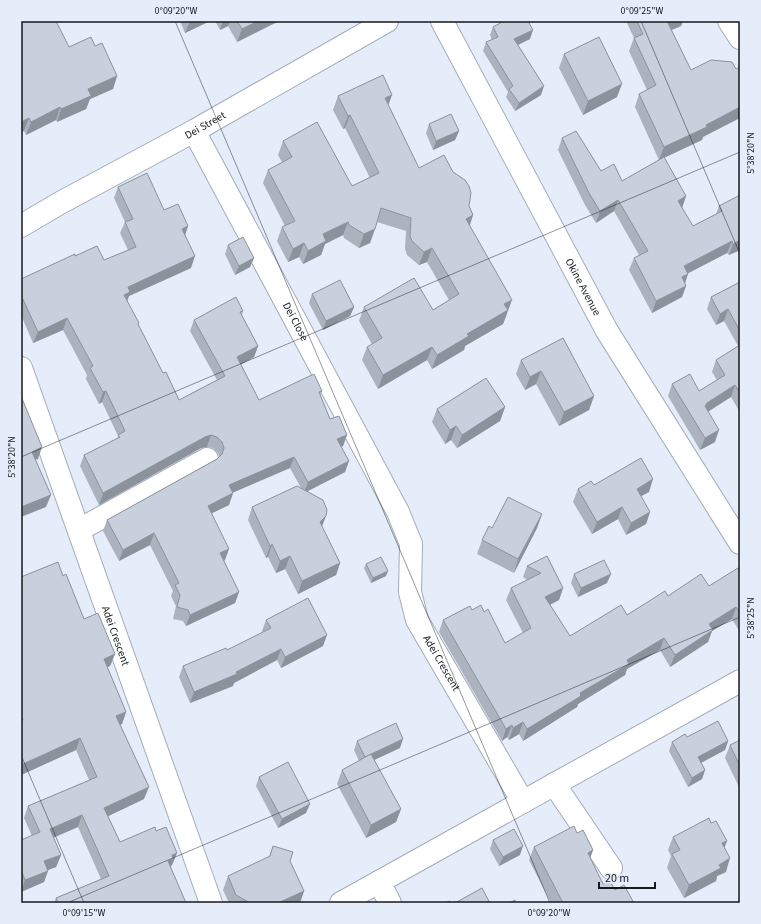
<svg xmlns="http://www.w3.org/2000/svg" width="761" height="924" viewBox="0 0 761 924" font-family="'Source Sans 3',sans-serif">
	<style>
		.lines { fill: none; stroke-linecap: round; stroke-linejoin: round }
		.minor-casing { stroke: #a5acb8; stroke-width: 24 }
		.minor { stroke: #fff; stroke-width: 22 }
		.wall { fill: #acb3be }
		.shaded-wall { fill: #8c929b }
		.building { fill: #c8d0dd; stroke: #8c929b }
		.ticks { fill: none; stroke: #16191d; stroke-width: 1; stroke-opacity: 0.45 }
		.labels { text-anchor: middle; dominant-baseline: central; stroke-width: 3; stroke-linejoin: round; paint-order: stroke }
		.street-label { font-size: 11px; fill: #16191d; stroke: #e4edf9 }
		.neatline { fill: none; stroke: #16191d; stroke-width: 1.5 }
		.ticks-label { font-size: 10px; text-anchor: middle; fill: #16191d }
	</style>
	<rect width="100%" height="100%" fill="#e4edf9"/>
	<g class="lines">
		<!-- minor casing -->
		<g class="minor-casing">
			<g id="minor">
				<path id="s1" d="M442 21 607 331 740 543"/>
				<path d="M729 21 740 38"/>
				<path id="s2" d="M194 131 398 512 411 544 410 592 417 620 523 802"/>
				<path id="s3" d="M21 226 60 203 194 131 387 21"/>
				<path id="s4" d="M21 368 211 903"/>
				<path d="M79 530 207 459"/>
				<path d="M554 784 611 868"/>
				<path d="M379 882 390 903"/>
				<path d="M341 903 740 681"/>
			</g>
		</g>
		<!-- minor -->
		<use href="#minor" class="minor"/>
	</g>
	<!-- wall -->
	<g class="wall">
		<path d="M21 21 69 47 95 46 117 76 113 89 90 99 86 109 57 122 56 120 26 135 24 131 21 132Z"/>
		<path d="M180 21H210L185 33Z"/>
		<path d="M215 21H279L237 42 228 26 220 30Z"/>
		<path d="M626 21H683L681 26 671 30 703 137 702 140 664 158 686 196 682 208 693 226 716 214 719 206 740 195V250L729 255 727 253 688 273 685 283 686 286 682 297 652 313 629 270 634 258 639 255 614 211 596 223 585 205 558 150 562 138 601 171 622 181 659 160 635 107 639 94 647 90 629 51 634 38Z"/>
		<path d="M493 27 530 39 518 45 541 95 515 111 506 97 508 92 483 51 486 42 492 40 490 35Z"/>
		<path d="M564 54 617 97 583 115 559 68Z"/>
		<path d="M338 96 388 106 419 168 469 206 473 215 470 226 507 314 503 324 465 346 464 350 432 369 427 360 378 389 362 360 367 347 372 344 359 321 364 307 433 310 449 300 427 262 419 265 407 255 405 249 406 231 377 222 370 243 359 248 344 238 343 235 325 244 321 255 303 264 299 257 288 262 277 241 282 227 285 226 263 183 268 170 282 162 278 155 283 141 352 186 370 178 345 128 343 129 333 110Z"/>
		<path d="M429 124 459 131 455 140 433 150 426 133Z"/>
		<path d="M118 187 164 210 188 226 185 236 191 268 129 296 127 301 138 326 163 373 179 400 217 380 190 331 194 320 243 311 242 315 258 346 254 357 241 364 259 400 322 391 320 396 330 419 347 435 343 446 341 447 349 461 345 472 308 491 322 526 340 563 336 575 298 594 285 569 276 573 268 557 266 558 248 520 252 507 301 488 290 468 233 492V493L229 505 212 513 225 560 224 561 239 592 235 603 186 626 183 621 173 619 176 606 171 596 173 591 150 545 119 561 103 531 107 520 217 459 219 457 218 453 213 448 207 447 201 448 99 505 80 466 84 455 117 439 118 436 102 402 99 404 86 379 87 375 63 330 33 343 21 315V279L75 256 104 260 128 250 120 233 125 222 114 198Z"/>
		<path d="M228 245 254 258 250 267 235 275 225 254Z"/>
		<path d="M740 282V412L731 397 708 411 715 442 700 450 668 396 672 384 699 391 717 380 712 372 716 360 738 346 724 321 716 325 707 309 711 297Z"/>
		<path d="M312 294 354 307 350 316 323 330 309 303Z"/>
		<path d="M521 360 594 396 589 410 559 426 536 384 525 390 516 374Z"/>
		<path d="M505 407 500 421 457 448 451 440 445 444 432 422 437 409Z"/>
		<path d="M594 485 649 492 641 496 650 512 646 524 626 535 618 519 592 534 573 502 578 489Z"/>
		<path d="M542 514 537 528 514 573 477 554 482 540 492 528Z"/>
		<path d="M547 556 563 588 559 600 550 605 570 636 627 615 668 596 709 586 740 572V632L732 619 712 631 708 642 670 667 660 650 627 669 625 675 578 704 577 707 523 741 519 734 509 740 507 737 502 741 439 632 443 620 472 610 484 612 505 643 523 633 506 600 511 588 527 580 523 577 527 566Z"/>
		<path d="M366 564 386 576 371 583 364 568Z"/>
		<path d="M574 574 607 583 578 597 571 583Z"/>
		<path d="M63 576 84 619 115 654 110 666 107 667 126 712 122 724 120 725 144 799 108 816 120 842 156 831 177 853 172 865 170 867 186 903H54L56 898 101 879 78 827 53 838 61 855 56 867 48 870 44 882 21 892V840L32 836 24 818 28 806 89 780 76 750 21 775V577Z"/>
		<path d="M266 620 323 646 281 668 277 660 234 683 233 686 190 703 179 677 183 666 227 650 263 632 262 631Z"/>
		<path d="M687 737 728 741 725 750 701 763 705 770 702 779 688 787 669 751 672 742Z"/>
		<path d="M740 740V789L725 758 730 745Z"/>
		<path d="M357 741 400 748 374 760 401 809 396 822 366 838 337 784 342 770 359 761 354 750Z"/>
		<path d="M259 777 306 813 278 828 256 786Z"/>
		<path d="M711 823 727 841 724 847 726 872 717 876 716 881 684 898 667 868 671 856 668 850 673 837Z"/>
		<path d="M577 833 593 850 590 858 603 884 615 890 634 903H551L529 860 534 847Z"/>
		<path d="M493 840 520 855 499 866 490 849Z"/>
		<path d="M273 846 290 861 304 891 300 903H229L223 890 228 876 269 857Z"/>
	</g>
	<!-- shaded-wall -->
	<g class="shaded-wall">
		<path d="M190 21H210L185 33Z"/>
		<path d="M223 21H230L228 26 220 30Z"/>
		<path d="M258 21H279L237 42 242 29Z"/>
		<path d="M667 21H683L681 26 662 34Z"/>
		<path d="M533 30 530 39 511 48 514 39Z"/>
		<path d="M117 76 113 89 90 99 86 109 57 122 61 109 88 89Z"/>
		<path d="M622 84 617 97 583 115 588 101Z"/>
		<path d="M544 86 541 95 515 111 519 103Z"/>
		<path d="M392 95 387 109 385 98Z"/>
		<path d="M60 107 56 120 26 135 31 122Z"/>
		<path d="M740 107V118L703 137 702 140 659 160 664 147Z"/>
		<path d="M350 115 345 128 343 129 348 116Z"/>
		<path d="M29 118 24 131 21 132V122Z"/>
		<path d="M459 131 455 140 433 150 436 141Z"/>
		<path d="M686 196 682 208 678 201Z"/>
		<path d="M618 200 614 211 596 223 600 211Z"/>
		<path d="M473 215 468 229 466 219Z"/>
		<path d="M348 222 343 235 325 244 321 255 303 264 308 251 323 234Z"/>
		<path d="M188 226 184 238 182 229Z"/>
		<path d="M375 229 370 243 359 248 364 234Z"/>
		<path d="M740 240V250L729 255 733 244Z"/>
		<path d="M732 241 727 253 679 278 684 266Z"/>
		<path d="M304 243 299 257 288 262 293 249Z"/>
		<path d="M432 248 427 262 419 265 424 252Z"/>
		<path d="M195 256 191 268 129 296 126 304 124 295 128 287Z"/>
		<path d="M254 258 250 267 235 275 239 266Z"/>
		<path d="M688 274 684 286 682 277Z"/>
		<path d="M686 286 682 297 652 313 656 301Z"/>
		<path d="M512 300 503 324 465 346 464 350 432 369 437 355 467 334 504 304Z"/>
		<path d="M354 307 350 316 323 330 326 321Z"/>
		<path d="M728 309 724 321 716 325 720 314Z"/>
		<path d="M67 318 63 330 33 343 38 332Z"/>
		<path d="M258 346 254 357 233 369 237 357Z"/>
		<path d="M432 347 427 360 378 389 383 375Z"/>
		<path d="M541 371 536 384 525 390 530 377Z"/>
		<path d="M735 385 731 397 703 415 705 406 707 403Z"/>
		<path d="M106 391 102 402 99 404 103 392Z"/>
		<path d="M594 396 589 410 559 426 564 412Z"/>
		<path d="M505 407 500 421 457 448 462 435Z"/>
		<path d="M456 426 451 440 445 444 450 430Z"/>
		<path d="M719 430 715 442 700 450 705 438Z"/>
		<path d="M211 435 207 447 201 448 99 505 103 493 205 437Z"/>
		<path d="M347 435 343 446 333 450 337 439Z"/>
		<path d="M42 447 38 459 28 463 32 452Z"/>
		<path d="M294 457 290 468 225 496 229 485Z"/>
		<path d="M349 461 345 472 304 493 308 482Z"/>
		<path d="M653 479 649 492 632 501 637 489Z"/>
		<path d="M233 493 229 505 204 517 208 506Z"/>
		<path d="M51 495 46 507 21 517V507Z"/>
		<path d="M622 507 618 519 592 534 597 522Z"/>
		<path d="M650 512 646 524 626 535 631 523Z"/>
		<path d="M542 514 537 528 514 573 518 559Z"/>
		<path d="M326 516 321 529 320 522Z"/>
		<path d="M154 533 150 545 119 561 123 550Z"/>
		<path d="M272 544 268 557 266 558 270 546Z"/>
		<path d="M229 549 225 560 216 565 220 553Z"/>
		<path d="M290 556 285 569 276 573 280 561Z"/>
		<path d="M340 563 336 575 298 594 302 581Z"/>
		<path d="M388 571 386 576 371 583 373 578Z"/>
		<path d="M611 574 607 583 578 597 581 588Z"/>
		<path d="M563 588 559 600 541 609 545 597Z"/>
		<path d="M239 592 235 603 186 626 190 615Z"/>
		<path d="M736 607 732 619 712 631 708 642 670 667 675 655 709 624Z"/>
		<path d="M327 635 323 646 281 668 285 657Z"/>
		<path d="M664 638 660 650 627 669 625 675 578 704 577 707 523 741 527 729 627 660Z"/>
		<path d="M281 649 277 660 234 683 233 686 190 703 194 692 236 672Z"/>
		<path d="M115 654 110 666 99 671 104 659Z"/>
		<path d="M126 712 122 724 112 728 116 716Z"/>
		<path d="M523 722 519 734 509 740 513 728Z"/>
		<path d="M512 725 507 737 502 741 506 729Z"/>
		<path d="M80 738 76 750 21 775V765Z"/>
		<path d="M403 739 400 748 361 766 365 757Z"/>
		<path d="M728 741 725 750 695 766 698 757Z"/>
		<path d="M705 770 702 779 688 787 692 778Z"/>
		<path d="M149 787 144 799 100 820 104 808Z"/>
		<path d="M310 804 306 813 278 828 282 819Z"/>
		<path d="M401 809 396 822 366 838 371 825Z"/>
		<path d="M82 815 78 827 45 841 50 829Z"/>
		<path d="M727 841 722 854V843Z"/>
		<path d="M523 846 520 855 499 866 503 857Z"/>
		<path d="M593 850 588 864V853Z"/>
		<path d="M177 853 172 865 171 866 169 871 168 861 172 855Z"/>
		<path d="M61 855 56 867 40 873 44 861Z"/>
		<path d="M730 858 726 872 717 876 716 881 684 898 689 885 719 865Z"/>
		<path d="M48 871 44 882 21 892 25 880Z"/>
		<path d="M304 891 300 903H278Z"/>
	</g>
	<!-- building -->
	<g class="building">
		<path d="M21 21H56L69 47 91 37 95 46 102 43 117 76 88 89 91 96 61 109 60 107 31 122 29 118 21 122Z"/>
		<path d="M237 21H258L242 29Z"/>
		<path d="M504 21H528L533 30 514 39 544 86 519 103 509 89 513 86 486 42 498 37 493 27Z"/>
		<path d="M637 21H667L691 70 711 60 732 62 736 69 740 67V107L706 125 707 127 664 147 639 94 656 85 634 38 643 34Z"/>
		<path d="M599 37 622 84 588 101 564 54Z"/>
		<path d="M383 75 392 95 385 98 419 168 444 155 453 172 465 180 469 186 471 193 469 206 473 215 466 219 512 300 504 304 508 310 467 334 469 336 437 355 432 347 383 375 367 347 382 338 364 307 414 278 433 310 459 294 432 248 424 252 412 241 410 236 411 218 381 208 375 229 364 234 349 225 348 222 323 234 326 241 308 251 304 243 293 249 282 227 295 221 268 170 292 157 283 141 317 122 352 186 379 173 350 115 348 116 338 96Z"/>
		<path d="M451 114 459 131 436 141 429 124Z"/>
		<path d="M576 131 601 171 614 164 622 181 664 157 686 196 678 201 693 226 722 211 719 206 740 195V240L733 244 732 241 684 266 688 274 682 277 686 286 656 301 634 258 648 251 618 200 600 211 589 193 562 138Z"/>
		<path d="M147 173 164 210 178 204 188 226 182 229 195 256 128 287 130 292 124 295 139 323 138 324 163 373 166 372 179 400 225 376 194 320 236 297 243 311 240 312 258 346 237 357 259 400 314 374 322 391 319 392 330 419 339 416 347 435 337 439 349 461 308 482 294 457 229 485 233 493 208 506 229 549 220 553 239 592 190 615 188 610 177 607 180 595 175 585 179 583 154 533 123 550 107 520 217 459 222 454 224 448 222 442 217 437 211 435 205 437 103 493 84 455 120 437 118 435 125 431 106 391 103 392 90 368 93 366 67 318 38 332 21 295V288L22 287 21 286V279L75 254V256L97 246 104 260 136 247 125 222 133 219 118 187Z"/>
		<path d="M243 237 254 258 239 266 228 245Z"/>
		<path d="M340 280 354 307 326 321 312 294Z"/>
		<path d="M740 282V331L728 309 720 314 711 297Z"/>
		<path d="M563 338 594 396 564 412 541 371 530 377 521 360Z"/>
		<path d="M740 345V393L735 385 707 403 705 406 719 430 705 438 672 384 690 374 699 391 725 375 716 360Z"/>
		<path d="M486 378 505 407 462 435 456 426 450 430 437 409Z"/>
		<path d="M21 396 42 447 32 452 51 495 21 507Z"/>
		<path d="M641 458 653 479 637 489 650 512 631 523 622 507 597 522 578 489 591 481 594 485Z"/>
		<path d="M297 486 323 500 327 510 326 516 320 522 340 563 302 581 290 556 280 561 272 544 270 546 252 507Z"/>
		<path d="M508 497 542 514 518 559 482 540 489 526 492 528Z"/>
		<path d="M547 556 563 588 545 597 570 636 621 605 627 615 665 591 668 596 701 574 709 586 738 568 740 572V613L736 607 709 624 713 630 675 655 664 638 627 660 629 664 580 693 581 696 527 729 523 722 513 728 512 725 506 729 443 620 470 606 472 610 481 605 484 612 488 609 505 643 531 628 511 588 541 573 527 566Z"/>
		<path d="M381 557 388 571 373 578 366 564Z"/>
		<path d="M604 560 611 574 581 588 574 574Z"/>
		<path d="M58 562 63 576 66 574 84 619 98 613 115 654 104 659 126 712 116 716 149 787 104 808 120 842 155 827 156 831 166 827 177 853 172 855 173 859 168 861 186 903H58L56 898 109 876 82 815 50 829 61 855 44 861 48 871 25 880 21 870V840L40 832 28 806 97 777 80 738 21 765V721L23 720 21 715V577Z"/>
		<path d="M308 598 327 635 285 657 281 649 236 672 237 674 194 692 183 666 226 648 227 650 271 628 266 620Z"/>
		<path d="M718 721 728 741 698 757 705 770 692 778 672 742 685 734 687 737Z"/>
		<path d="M396 723 403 739 365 757 357 741Z"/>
		<path d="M740 740V766L730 745Z"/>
		<path d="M371 754 401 809 371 825 342 770Z"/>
		<path d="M288 762 310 804 282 819 259 777Z"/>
		<path d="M709 818 711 823 716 821 727 841 722 843 730 858 719 865 721 868 689 885 672 854 680 850 673 837Z"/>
		<path d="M574 826 577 833 583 830 593 850 588 853 603 884 610 881 615 890 624 885 634 903H563L534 847Z"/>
		<path d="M514 829 523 846 503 857 493 840Z"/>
		<path d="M273 846 293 852 290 861 304 891 278 903H250L236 895 228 876 270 856Z"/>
		<path d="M482 888 490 903H455Z"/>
		<path d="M515 900 516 903H509Z"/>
		<path d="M450 901 451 903H445Z"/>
	</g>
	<!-- ticks -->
	<path class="ticks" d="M175 21 550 903M641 21 740 254M21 457 740 152M21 755 84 903M67 903 740 617"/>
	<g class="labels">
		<!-- street labels -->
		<g class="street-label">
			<text stroke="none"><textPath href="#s3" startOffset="210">Dei Street</textPath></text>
			<text stroke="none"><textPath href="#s1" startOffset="301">Okine Avenue</textPath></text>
			<text stroke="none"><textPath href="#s2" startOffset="216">Dei Close</textPath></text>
			<text stroke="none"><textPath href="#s4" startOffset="284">Adei Crescent</textPath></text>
			<text stroke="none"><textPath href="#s2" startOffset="593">Adei Crescent</textPath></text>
		</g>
	</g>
	<!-- border -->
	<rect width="761" height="924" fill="none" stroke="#e4edf9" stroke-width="44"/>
	<!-- scale -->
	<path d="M599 882v6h56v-6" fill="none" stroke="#16191d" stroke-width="2"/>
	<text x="605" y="882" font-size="12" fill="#16191d" stroke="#e4edf9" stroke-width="3" paint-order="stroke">20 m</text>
	<rect x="22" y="22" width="717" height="880" class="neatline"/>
	<g class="ticks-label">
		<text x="176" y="14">0°09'20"W</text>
		<text x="642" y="14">0°09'25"W</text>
		<text transform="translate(750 153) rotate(-90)" y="4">5°38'20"N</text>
		<text transform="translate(11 457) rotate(-90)" y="4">5°38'20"N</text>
		<text transform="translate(750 618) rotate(-90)" y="4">5°38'25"N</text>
		<text x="84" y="916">0°09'15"W</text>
		<text x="549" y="916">0°09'20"W</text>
	</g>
</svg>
